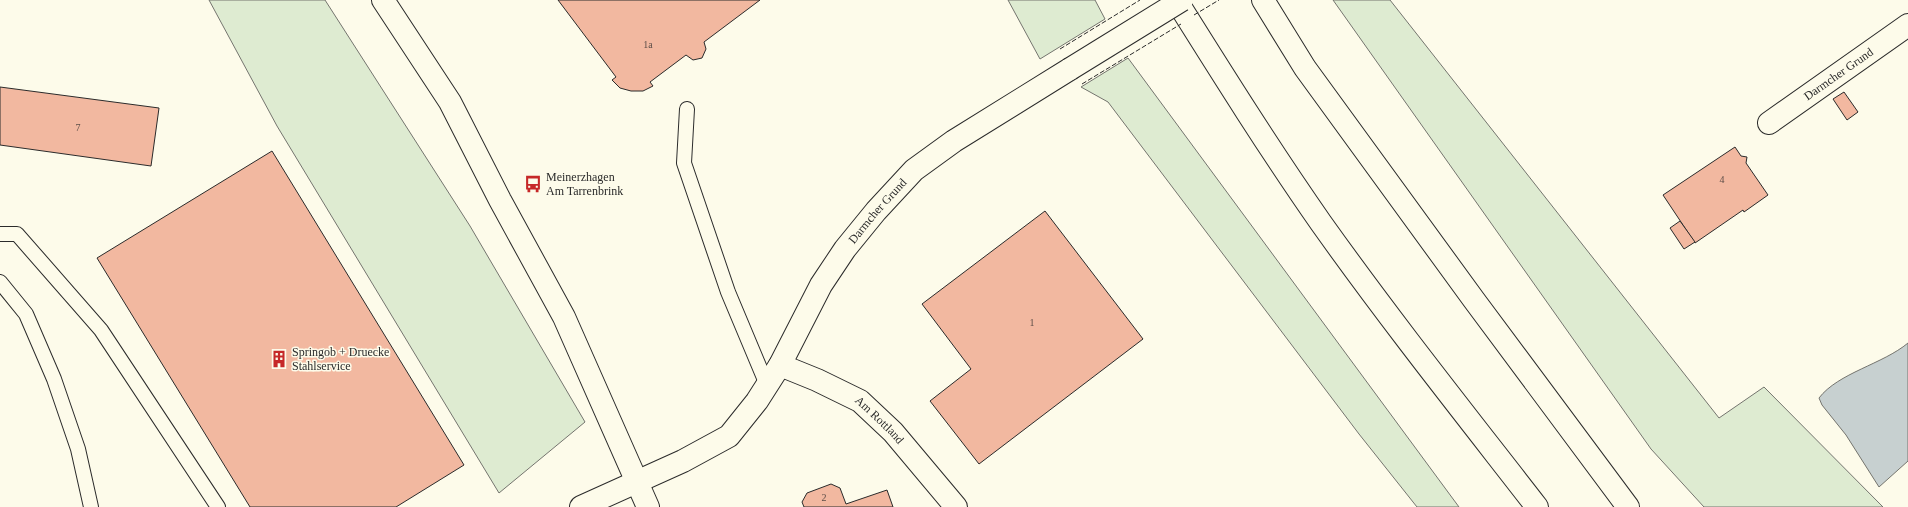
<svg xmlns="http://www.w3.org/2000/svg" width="1908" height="507" viewBox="0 0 1908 507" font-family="'Times New Roman',serif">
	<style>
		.green { fill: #deebd1; stroke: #74746e }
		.water { fill: #c7d0d0; stroke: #74746e }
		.building { fill: #f2b8a0; stroke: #2b2b2b }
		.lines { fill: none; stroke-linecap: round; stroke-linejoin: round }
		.lane-casing { stroke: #2b2b2b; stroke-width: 16 }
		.street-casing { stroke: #2b2b2b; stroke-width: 24 }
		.secondary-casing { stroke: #2b2b2b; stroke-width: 24 }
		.highway-casing { stroke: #2b2b2b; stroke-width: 24 }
		.lane { stroke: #fdfbea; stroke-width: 14 }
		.street { stroke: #fdfbea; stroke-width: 22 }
		.secondary { stroke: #fdfbea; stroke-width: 22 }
		.highway { stroke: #fdfbea; stroke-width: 22 }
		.street-bridge-casing { stroke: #2b2b2b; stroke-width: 24; stroke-linecap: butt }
		.street-bridge { stroke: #fdfbea; stroke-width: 22 }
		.fence { stroke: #2b2b2b; stroke-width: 1; stroke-dasharray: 5 2; stroke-linecap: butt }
		.labels { text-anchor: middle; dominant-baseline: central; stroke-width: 3; stroke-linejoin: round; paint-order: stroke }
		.number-label { font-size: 10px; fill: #5d4e48 }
		.street-label { font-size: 12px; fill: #2b2b2b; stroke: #fdfbea }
		.poi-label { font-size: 12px; fill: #2b2b2b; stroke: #fdfbea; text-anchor: start }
	</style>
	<rect width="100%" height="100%" fill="#fdfbea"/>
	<!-- green -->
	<g class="green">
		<path d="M209 0H325L470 226 585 422 499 493 277 126Z"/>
		<path d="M1008 0H1095L1105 19 1040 59Z"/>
		<path d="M1333 0H1390L1719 418 1764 387 1883 507H1704L1651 449Z"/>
		<path d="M1128 58 1459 507H1417L1359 434 1108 102 1081 87Z"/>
	</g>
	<!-- water -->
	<path class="water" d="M1908 343V461L1879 487 1846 435 1822 405 1819 398C1838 373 1883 364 1908 343Z"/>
	<!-- building -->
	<g class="building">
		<path d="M558 0H760L704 42 706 49 702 58 693 60 686 55 650 82 653 86 643 91H631L620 88 612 80 616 77Z"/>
		<path d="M0 87 159 108 151 166 0 145Z"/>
		<path d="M1844 92 1858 112 1847 120 1833 99Z"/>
		<path d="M1735 147 1741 156 1747 157 1746 163 1768 195 1744 212 1743 210 1695 243 1663 195Z"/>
		<path d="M272 151 464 465 396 507H250L97 258Z"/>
		<path d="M1045 211 1143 339 979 464 930 401 971 369 922 304Z"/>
		<path d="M1680 221 1695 242 1684 249 1670 228Z"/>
		<path d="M831 484 840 488 846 504 887 490 893 507H804L802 502 807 493Z"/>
	</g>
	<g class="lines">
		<!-- lane casing -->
		<g class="lane-casing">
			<g id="lane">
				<path d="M687 109 684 163 728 292 767 385"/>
				<path d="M0 234H17L101 330 218 507"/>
				<path d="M0 282 26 314 54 379 78 449 91 507"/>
			</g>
		</g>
		<!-- street casing -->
		<g class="street-casing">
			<g id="street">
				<path id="s1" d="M1769 123 1908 25"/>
				<path id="s2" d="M780 365 817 380 860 401 893 432 956 507"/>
				<path id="s3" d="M581 507 683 461 729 436 757 401 780 365 821 285 845 249 876 211 914 170 954 141 1070 69"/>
			</g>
		</g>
		<!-- secondary casing -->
		<g class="secondary-casing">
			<path id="secondary" d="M383 0 450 102 500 200 564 317 648 507"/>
		</g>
		<!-- highway casing -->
		<g class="highway-casing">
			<g id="highway">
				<path d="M1176 0C1223 75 1270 150 1321 223 1390 320 1464 413 1537 507"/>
				<path d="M1263 0 1305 68 1474 300 1628 507"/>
			</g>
		</g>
		<!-- lane -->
		<use href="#lane" class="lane"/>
		<!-- street -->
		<use href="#street" class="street"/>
		<!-- secondary -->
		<use href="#secondary" class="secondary"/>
		<!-- highway -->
		<use href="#highway" class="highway"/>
		<!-- street-bridge casing -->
		<g class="street-bridge-casing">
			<path id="street-bridge" d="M1070 69 1182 0"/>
		</g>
		<!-- street-bridge -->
		<use href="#street-bridge" class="street-bridge"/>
		<!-- fence -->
		<g class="fence">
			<path d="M1194 15 1219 0"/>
			<path d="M1060 49 1140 0"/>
			<path d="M1082 84 1181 24"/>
		</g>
	</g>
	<!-- icons -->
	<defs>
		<g id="bus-bare" transform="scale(1.38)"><path d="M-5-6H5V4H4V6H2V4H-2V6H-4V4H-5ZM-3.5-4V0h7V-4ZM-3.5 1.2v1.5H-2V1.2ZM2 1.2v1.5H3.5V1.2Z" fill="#c62828" stroke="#fdfbea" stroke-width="2.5" paint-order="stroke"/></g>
		<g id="building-bare" transform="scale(1.38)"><path d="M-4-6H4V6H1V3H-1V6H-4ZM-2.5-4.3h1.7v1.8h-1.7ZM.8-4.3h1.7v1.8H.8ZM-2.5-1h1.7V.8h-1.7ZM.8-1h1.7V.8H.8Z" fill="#c62828" stroke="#fdfbea" stroke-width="2.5" paint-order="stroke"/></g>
	</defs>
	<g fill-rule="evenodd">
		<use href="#bus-bare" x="533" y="184"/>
		<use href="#building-bare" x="279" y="359"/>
	</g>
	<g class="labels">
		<!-- number labels -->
		<g class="number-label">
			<text x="648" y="44">1a</text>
			<text x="78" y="127">7</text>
			<text x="1722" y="179">4</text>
			<text x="1032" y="322">1</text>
			<text x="824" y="497">2</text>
		</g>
		<!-- street labels -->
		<g class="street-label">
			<text stroke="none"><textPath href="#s1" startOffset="85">Darmcher Grund</textPath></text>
			<text stroke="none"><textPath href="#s3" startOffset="435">Darmcher Grund</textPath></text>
			<text stroke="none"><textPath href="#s2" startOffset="115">Am Rottland</textPath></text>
		</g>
		<!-- poi labels -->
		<g class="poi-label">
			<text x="546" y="177">Meinerzhagen<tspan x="546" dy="14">Am Tarrenbrink</tspan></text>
			<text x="292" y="352">Springob + Druecke<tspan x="292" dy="14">Stahlservice</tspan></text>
		</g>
	</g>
</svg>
